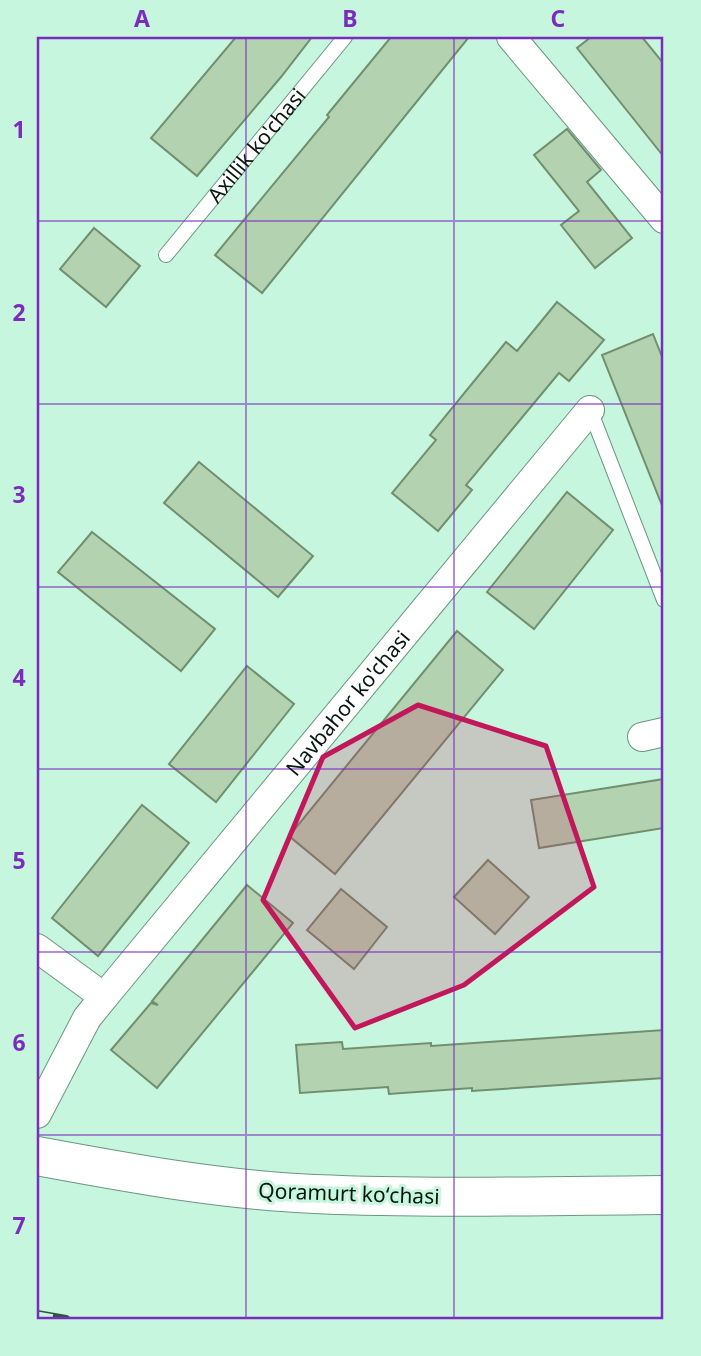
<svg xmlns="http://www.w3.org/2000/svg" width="701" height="1356" viewBox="0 0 701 1356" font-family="'Noto Sans',sans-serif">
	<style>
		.building { fill: #b3d3b0; stroke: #718f6e; stroke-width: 2 }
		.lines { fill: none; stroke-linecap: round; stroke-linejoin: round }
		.lane-casing { stroke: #6a9780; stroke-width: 16 }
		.street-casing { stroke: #6a9780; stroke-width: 30 }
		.secondary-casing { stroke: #6a9780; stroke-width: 40 }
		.lane { stroke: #fff; stroke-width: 14 }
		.street { stroke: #fff; stroke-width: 28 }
		.secondary { stroke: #fff; stroke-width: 38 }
		.rail-casing { stroke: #365044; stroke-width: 8 }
		.rail { stroke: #c6f6dd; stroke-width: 5; stroke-dasharray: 16; stroke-linecap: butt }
		.marked { fill: #c2185b; fill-opacity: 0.2; stroke: #c2185b; stroke-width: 5; stroke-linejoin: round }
		.grid { fill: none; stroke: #7b2cbf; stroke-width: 2; stroke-opacity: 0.55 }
		.labels { text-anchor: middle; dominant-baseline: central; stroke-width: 6; stroke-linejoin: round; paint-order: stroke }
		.street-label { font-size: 21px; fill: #061810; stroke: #c6f6dd }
		.neatline { fill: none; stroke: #7b2cbf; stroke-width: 2.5 }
		.grid-label { font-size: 23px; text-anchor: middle; font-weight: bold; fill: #7b2cbf }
	</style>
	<rect width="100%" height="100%" fill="#c6f6dd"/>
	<!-- building -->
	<g class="building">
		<path d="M236 37H312L281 77 197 176 151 138Z"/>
		<path d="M391 37H469L262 293 215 255 329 117 327 115Z"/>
		<path d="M591 37H642L664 64V157L577 48Z"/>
		<path d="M567 129 601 170 587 182 632 238 595 268 561 225 579 211 534 155Z"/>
		<path d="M94 228 140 266 106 307 60 269Z"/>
		<path d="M557 302 604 340 569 381 559 373 466 485 472 490 438 531 392 493 436 440 430 435 506 342 517 351Z"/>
		<path d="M653 334 664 362 663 508 602 355Z"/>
		<path d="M199 462 313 556 278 597 164 503Z"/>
		<path d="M567 492 613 530 534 629 487 592Z"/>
		<path d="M92 532 215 629 181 671 58 572Z"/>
		<path d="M457 631 503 670 335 874 289 836Z"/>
		<path d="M247 666 294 704 216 802 169 764Z"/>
		<path d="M664 779V828L539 848 531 800Z"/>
		<path d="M142 805 189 843 98 956 52 918Z"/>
		<path d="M488 860 529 897 495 934 454 897Z"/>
		<path d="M247 885 293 923 157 1088 111 1050 151 1003 158 1005 152 1001Z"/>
		<path d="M341 889 387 927 354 969 307 930Z"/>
		<path d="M664 1030V1078L472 1091V1088L389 1094 388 1087 300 1093 296 1045 342 1042 343 1049 431 1043V1046Z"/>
	</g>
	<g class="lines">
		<!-- lane casing -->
		<g class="lane-casing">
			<g id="lane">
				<path id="s1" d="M166 255 345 37"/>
				<path d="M590 410 664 600"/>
			</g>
		</g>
		<!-- street casing -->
		<g class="street-casing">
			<g id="street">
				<path d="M511 37 664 219"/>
				<path d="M642 737 664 732"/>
				<path d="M37 948 104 997 87 1018 37 1114"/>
				<path id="s2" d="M104 997 590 410"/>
			</g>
		</g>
		<!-- secondary casing -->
		<g class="secondary-casing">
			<path id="secondary" d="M37 1156C129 1173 221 1190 315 1194 431 1199 548 1196 664 1195"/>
		</g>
		<!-- lane -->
		<use href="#lane" class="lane"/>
		<!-- street -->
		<use href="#street" class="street"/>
		<!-- secondary -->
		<use href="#secondary" class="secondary"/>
		<!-- rail casing -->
		<g class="rail-casing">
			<path id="rail" d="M37 1314 66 1319"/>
		</g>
		<!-- rail -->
		<use href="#rail" class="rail"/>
	</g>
	<!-- marked area -->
	<path class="marked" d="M418 705 546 746 594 887 464 985 355 1028 263 900 323 757Z"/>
	<!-- grid -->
	<path class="grid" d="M246 37V1319M454 37V1319M37 221H664M37 404H664M37 587H664M37 769H664M37 952H664M37 1135H664"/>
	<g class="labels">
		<!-- street labels -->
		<g class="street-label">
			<text stroke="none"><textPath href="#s1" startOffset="142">Axillik ko'chasi</textPath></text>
			<text stroke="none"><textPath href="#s2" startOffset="382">Navbahor ko'chasi</textPath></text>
			<text transform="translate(349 1193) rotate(2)">Qoramurt koʻchasi</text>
		</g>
	</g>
	<!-- border -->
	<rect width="701" height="1356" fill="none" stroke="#c6f6dd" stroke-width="77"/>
	<rect x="38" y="38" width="624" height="1280" class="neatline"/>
	<g class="grid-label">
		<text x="142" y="27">A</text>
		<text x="350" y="27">B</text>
		<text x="558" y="27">C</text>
		<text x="19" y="138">1</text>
		<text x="19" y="321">2</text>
		<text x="19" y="503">3</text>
		<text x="19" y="686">4</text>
		<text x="19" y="869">5</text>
		<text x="19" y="1051">6</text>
		<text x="19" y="1234">7</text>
	</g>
</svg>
